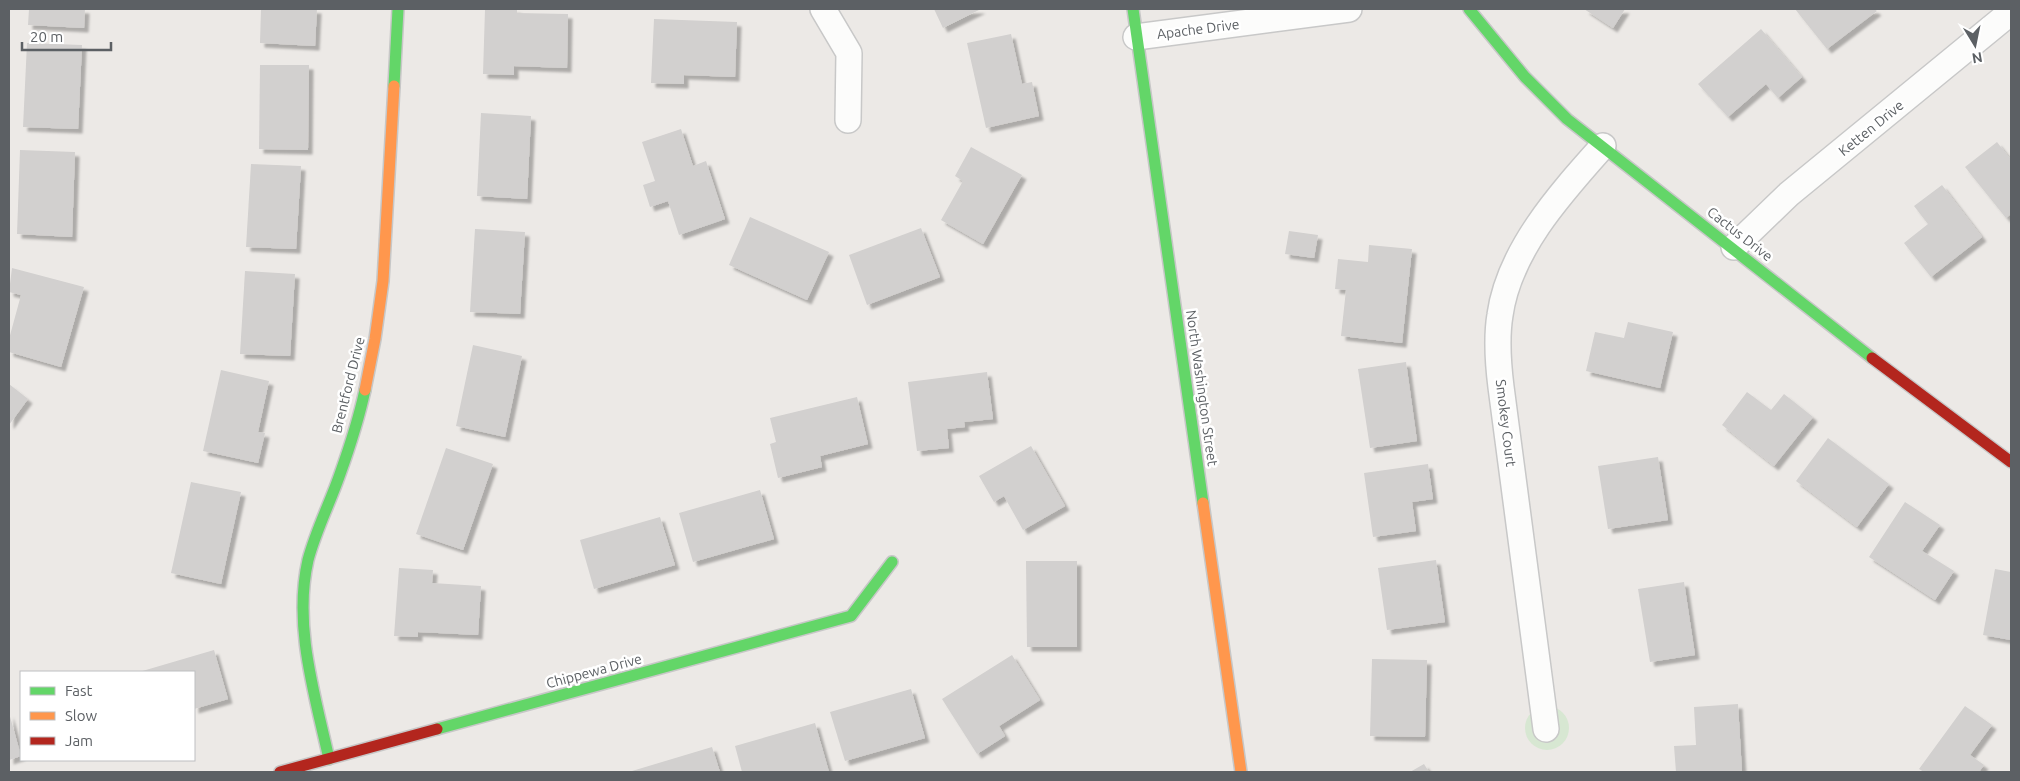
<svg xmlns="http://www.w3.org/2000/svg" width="2020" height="781" viewBox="0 0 2020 781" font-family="Ubuntu,sans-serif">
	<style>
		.green { fill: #d7e7d2 }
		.building { fill: #d2d0cf; filter: url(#shadow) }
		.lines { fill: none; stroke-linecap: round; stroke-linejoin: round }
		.street-casing { stroke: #c8c8c8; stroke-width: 28 }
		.fast-casing { stroke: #c7c7c7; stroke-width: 14 }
		.slow-casing { stroke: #c7c7c7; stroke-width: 14 }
		.jam-casing { stroke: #c7c7c7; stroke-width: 14 }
		.street { stroke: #fcfcfb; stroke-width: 25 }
		.fast { stroke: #63d668; stroke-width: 11 }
		.slow { stroke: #ff974d; stroke-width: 11 }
		.jam { stroke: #b3261e; stroke-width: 11 }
		.labels { text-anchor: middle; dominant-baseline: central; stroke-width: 5; stroke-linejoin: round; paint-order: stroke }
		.street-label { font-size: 14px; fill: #5c6064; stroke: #fff }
	</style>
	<defs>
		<filter id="shadow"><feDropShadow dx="4.5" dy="4.5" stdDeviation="1" flood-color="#0004"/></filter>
	</defs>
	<rect width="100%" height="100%" fill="#ece9e6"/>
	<!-- green -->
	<circle class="green" cx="1547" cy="728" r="22"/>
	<!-- building -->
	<g class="building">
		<path d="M29 9H85L84 28 28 25Z"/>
		<path d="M261 9H317L315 46 260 43Z"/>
		<path d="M485 9H517V13L568 14 567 68 514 66V75L483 74Z"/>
		<path d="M934 9H981L943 28Z"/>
		<path d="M1584 9H1625L1613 28Z"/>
		<path d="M1795 9H1874L1877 11 1827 49Z"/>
		<path d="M654 19 737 22 735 77 684 75V84L651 83Z"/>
		<path d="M1761 29 1802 77 1778 98 1766 84 1728 117 1698 84Z"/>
		<path d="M1011 34 1022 84 1032 82 1039 116 986 128 967 43Z"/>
		<path d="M27 43 82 45 78 129 23 127Z"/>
		<path d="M260 65H309L308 150 259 149Z"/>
		<path d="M481 113 531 116 527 199 477 196Z"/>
		<path d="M681 129 693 166 706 161 725 219 679 235 668 201 650 207 643 185 655 181 642 142Z"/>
		<path d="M1997 142 2011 160V214L2006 218 1965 167Z"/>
		<path d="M971 147 1022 175 983 244 941 220 963 181 955 176Z"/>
		<path d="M20 150 75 152 72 237 17 234Z"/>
		<path d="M251 164 301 166 296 249 246 247Z"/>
		<path d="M1942 185 1982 237 1931 277 1904 243 1928 224 1914 206Z"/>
		<path d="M750 217 829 252 807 300 729 265Z"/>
		<path d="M921 228 940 277 867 305 849 255Z"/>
		<path d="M475 229 525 232 520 314 470 312Z"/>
		<path d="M1289 231 1318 235 1314 258 1285 254Z"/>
		<path d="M1369 245 1412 249 1402 343 1341 336 1346 290 1335 289 1338 259 1368 262Z"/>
		<path d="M12 268 84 287 61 367 9 352V339L21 295 9 292Z"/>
		<path d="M245 271 295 274 290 356 240 354Z"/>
		<path d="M1628 322 1673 332 1660 388 1586 371 1595 332 1624 338Z"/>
		<path d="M473 345 522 356 505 437 456 426Z"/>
		<path d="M1406 362 1417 441 1370 448 1358 369Z"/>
		<path d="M221 370 269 381 258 432 265 433 258 463 203 451Z"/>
		<path d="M987 372 993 419 964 422 965 427 947 429 949 448 917 451 908 382Z"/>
		<path d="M9 384 28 399 9 425Z"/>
		<path d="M1747 392 1771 410 1784 394 1813 417 1774 466 1722 425Z"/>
		<path d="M857 397 868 444 820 456 822 467 778 478 770 444 776 442 770 418Z"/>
		<path d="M1828 438 1889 484 1857 527 1796 481Z"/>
		<path d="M1031 446 1065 506 1023 530 1004 496 994 502 979 476Z"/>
		<path d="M446 448 493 464 463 550 416 534Z"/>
		<path d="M1658 457 1668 520 1608 529 1598 466Z"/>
		<path d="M1428 464 1433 499 1412 502 1416 531 1373 537 1364 473Z"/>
		<path d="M191 482 241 492 221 584 171 573Z"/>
		<path d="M760 490 774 539 693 562 679 513Z"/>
		<path d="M1905 502 1940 525 1922 551 1954 571 1935 600 1869 557Z"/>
		<path d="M660 517 675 565 594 589 580 540Z"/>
		<path d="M1436 560 1445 622 1387 630 1378 568Z"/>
		<path d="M1026 561H1077V647H1027Z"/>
		<path d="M399 568 433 570 432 583 481 586 478 635 418 632V637L394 636Z"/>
		<path d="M1995 569 2011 572V640L1983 635Z"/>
		<path d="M1684 582 1695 655 1650 662 1638 589Z"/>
		<path d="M214 650 228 699 194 709V672H139Z"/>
		<path d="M1012 655 1040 700 999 726 1005 736 977 754 942 699Z"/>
		<path d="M1372 659 1427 660 1425 737 1370 736Z"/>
		<path d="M911 689 925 738 845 761 830 712Z"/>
		<path d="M1738 704 1742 772H1676L1674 746 1696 745 1694 707Z"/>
		<path d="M1965 706 1992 725 1970 755 1984 765 1979 772H1924L1919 769Z"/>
		<path d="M9 713 21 756 9 760Z"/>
		<path d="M815 723 829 772H742L735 746Z"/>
		<path d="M712 747 720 772H632V771Z"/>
		<path d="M1424 764 1429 772H1410Z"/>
	</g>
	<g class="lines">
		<!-- street casing -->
		<g class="street-casing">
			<g id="street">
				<path d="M823 9 849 53 848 120"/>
				<path d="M1136 37 1349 9"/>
				<path d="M1734 247 1789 194 2011 12"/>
				<path d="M1546 729 1501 387C1498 363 1496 339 1500 315 1509 250 1561 193 1603 146"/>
			</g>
		</g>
		<!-- fast casing -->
		<g class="fast-casing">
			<g id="fast">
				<path d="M1133 9 1203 503"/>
				<path d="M1469 9 1525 77 1567 119 1872 358"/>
				<path d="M394 86 398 9"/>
				<path d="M437 729 851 616 892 562"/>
				<path d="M329 759C315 695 293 626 308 560 316 530 330 503 340 474 350 446 359 418 365 390"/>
			</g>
		</g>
		<!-- slow casing -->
		<g class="slow-casing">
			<g id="slow">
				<path d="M365 390 375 339 383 281 394 86"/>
				<path d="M1203 503 1241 772"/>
			</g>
		</g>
		<!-- jam casing -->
		<g class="jam-casing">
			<g id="jam">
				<path d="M1872 358 2011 462"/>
				<path d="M280 772 437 729"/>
			</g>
		</g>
		<!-- street -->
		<use href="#street" class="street"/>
		<!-- fast -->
		<use href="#fast" class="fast"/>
		<!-- slow -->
		<use href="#slow" class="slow"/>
		<!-- jam -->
		<use href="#jam" class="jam"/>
	</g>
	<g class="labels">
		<!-- street labels -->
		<g class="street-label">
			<text transform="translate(1198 29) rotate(-7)">Apache Drive</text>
			<text transform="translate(1871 128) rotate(-39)">Ketten Drive</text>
			<text transform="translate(1740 234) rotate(38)">Cactus Drive</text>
			<text transform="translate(348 385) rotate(-76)">Brentford Drive</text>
			<text transform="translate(1202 388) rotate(82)">North Washington Street</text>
			<text transform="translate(1506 423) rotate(83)">Smokey Court</text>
			<text transform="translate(594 671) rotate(-15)">Chippewa Drive</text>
		</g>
	</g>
	<!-- border -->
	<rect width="2020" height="781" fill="none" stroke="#5c6064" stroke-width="20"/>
	<!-- legend -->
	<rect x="20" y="671" width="175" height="90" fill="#ffffff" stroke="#bebfc1"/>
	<rect x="30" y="687" width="25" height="8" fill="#63d668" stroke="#bebfc1"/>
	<text x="65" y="696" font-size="15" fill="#5c6064">Fast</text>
	<rect x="30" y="712" width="25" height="8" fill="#ff974d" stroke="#bebfc1"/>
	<text x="65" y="721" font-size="15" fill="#5c6064">Slow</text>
	<rect x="30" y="737" width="25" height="8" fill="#b3261e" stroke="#bebfc1"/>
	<text x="65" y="746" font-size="15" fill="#5c6064">Jam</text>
	<!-- north arrow -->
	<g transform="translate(1975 45) rotate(170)" stroke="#ffffff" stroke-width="4" paint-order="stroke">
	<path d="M0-4L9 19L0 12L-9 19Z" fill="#5c6064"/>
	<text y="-8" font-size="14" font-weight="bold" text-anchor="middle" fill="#5c6064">N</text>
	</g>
	<!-- scale -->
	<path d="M22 42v8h89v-8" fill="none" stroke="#5c6064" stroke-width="2.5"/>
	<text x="30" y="42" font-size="15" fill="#5c6064" stroke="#ffffff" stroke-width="4" paint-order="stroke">20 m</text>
</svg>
